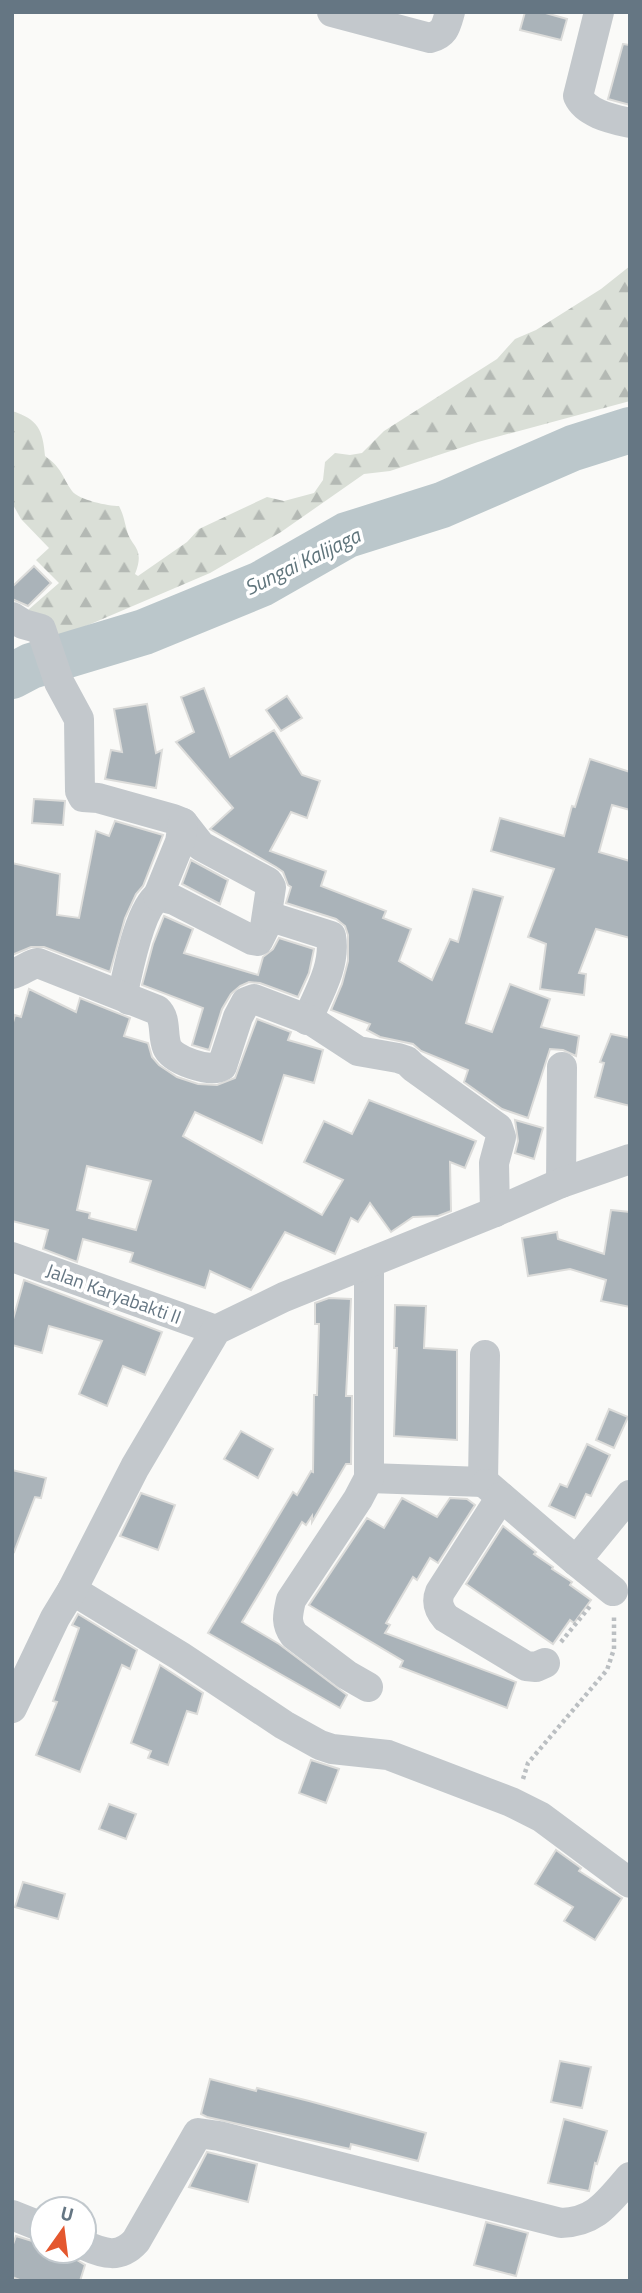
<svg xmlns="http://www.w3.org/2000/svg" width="642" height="2293" viewBox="0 0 642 2293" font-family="'Titillium Web',sans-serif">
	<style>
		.forest { fill: url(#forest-firs) }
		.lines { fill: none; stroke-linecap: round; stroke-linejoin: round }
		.river { stroke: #bbc7cb; stroke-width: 46 }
		.building { fill: #aab3b9; stroke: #dcdcda; stroke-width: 2; fill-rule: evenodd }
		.path { stroke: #bbbfc2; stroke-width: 4.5; stroke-dasharray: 3.5 3.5; stroke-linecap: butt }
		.minor { stroke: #c3c8cc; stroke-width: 30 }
		.labels { text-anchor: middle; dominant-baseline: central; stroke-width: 7; stroke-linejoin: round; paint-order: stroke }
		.street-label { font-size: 19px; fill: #657683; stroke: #fff }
		.water-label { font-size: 21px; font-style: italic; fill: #60757c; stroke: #fff }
	</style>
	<defs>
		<pattern id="forest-firs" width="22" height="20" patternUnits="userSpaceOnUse" patternTransform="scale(1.75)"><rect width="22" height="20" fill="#dadfd7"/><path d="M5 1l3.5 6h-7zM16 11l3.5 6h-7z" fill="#b4b9b4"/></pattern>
	</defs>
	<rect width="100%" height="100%" fill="#fafaf8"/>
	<!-- forest -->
	<path class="forest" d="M630 266V401L478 442 390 471 364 474 281 532 210 573 51 641 20 617 59 583 36 560 49 548 21 519 12 503V411C38 419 43 430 45 456 62 468 61 475 72 491 79 500 108 506 119 506 123 514 124 519 126 527 130 548 146 546 135 574L138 576 187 542 199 529 267 497 284 501 314 493 323 480 325 462 335 453 350 455 362 453 384 431 497 359 515 339 536 330 601 289Z"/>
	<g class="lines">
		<!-- river -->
		<path class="river" d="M12 676 31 666 144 632 261 584 347 535 442 505 573 448 630 430"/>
	</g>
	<!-- building -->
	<g class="building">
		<path d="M525 12H542L567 19 561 40 520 30Z"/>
		<path d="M623 44 630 45V105L608 99Z"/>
		<path d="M34 566 51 583 28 606 12 599V587Z"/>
		<path d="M204 688 230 757 274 730 302 775 320 781 307 818 291 812 270 851 326 871 321 886 386 911 383 918 411 929 399 961 432 980 450 939 458 942 473 889 503 897 466 1023 492 1032 510 984 550 999 541 1027 579 1036 576 1056 563 1050 550 1049 528 1118 502 1109 464 1082 468 1070 421 1051 413 1044 380 1037 367 1030 370 1024 331 1010 342 984 348 961V935L345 926 336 919 286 903 291 887 288 885 283 872 276 867 210 829 233 808 176 742 194 732 181 697Z"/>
		<path d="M287 696 302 718 281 731 266 710Z"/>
		<path d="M147 704 156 753 162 750 156 788 105 779 111 750 122 752 114 709Z"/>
		<path d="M590 759 630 772V810L612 805 599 852 630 861V938L596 929 579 973 586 974 584 995 540 989 546 944 528 937 554 869 491 851 500 818 564 836 572 806 575 807Z"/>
		<path d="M34 799 65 801 63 825 32 823Z"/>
		<path d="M115 821 163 835 143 886 136 894 125 918 110 972 44 947H31L12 955V863L60 874 57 915 79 918 96 831 109 836Z"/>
		<path d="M191 860 228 880 220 904 182 884Z"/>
		<path d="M164 916 193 929 184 953 258 975 263 957 273 949 279 938 314 949 309 973 298 997 260 983 249 982 240 986 231 994 222 1009 209 1050 192 1045 203 1008 142 985 153 944Z"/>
		<path d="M29 989 76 1012 80 998 130 1018 124 1036 148 1043 152 1057 159 1065 177 1077 198 1084 217 1085 235 1078 257 1019 291 1032 288 1040 323 1050 314 1083 284 1075 262 1143 195 1112 183 1136 322 1215 343 1180 304 1162 324 1121 352 1134 369 1100 476 1141 465 1168 450 1162 451 1211 438 1216 413 1217 391 1232 370 1203 358 1222 351 1218 335 1254 285 1232 251 1290 210 1271 205 1288 130 1262 133 1253 83 1239 77 1262 43 1249 48 1230 12 1221V1026L15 1015 21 1017ZM87 1166 151 1181 136 1230 89 1218 90 1213 77 1210Z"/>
		<path d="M611 1034 630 1038V1106L595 1097 604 1063 600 1062Z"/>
		<path d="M515 1120 543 1128 534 1159 515 1153 518 1141Z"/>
		<path d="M611 1210 630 1212V1307L601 1301 606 1280 570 1269 528 1276 522 1238 557 1232 558 1239 604 1254Z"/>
		<path d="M24 1280 162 1332 145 1375 123 1366 107 1406 79 1394 102 1341 49 1326 42 1353 12 1345V1323Z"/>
		<path d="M329 1298 351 1299 346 1396H352L351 1464H346L312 1522V1516L306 1525 302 1522 242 1622 279 1644 347 1695 340 1708 208 1633 293 1492 297 1495 311 1471 313 1472 314 1395H317L319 1324H315V1303Z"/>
		<path d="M395 1305 426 1306 424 1348 457 1350V1440L394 1436 397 1348H394Z"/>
		<path d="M609 1409 628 1417 614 1448 596 1440Z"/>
		<path d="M241 1431 273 1449 258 1478 224 1459Z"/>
		<path d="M587 1444 610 1455 591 1496 586 1494 575 1518 549 1506 560 1484 567 1487Z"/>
		<path d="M12 1470 46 1478 41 1498 35 1497 14 1552 12 1551Z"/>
		<path d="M141 1493 175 1505 158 1550 120 1536Z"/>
		<path d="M402 1498 437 1517 450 1498 467 1499 475 1505 438 1563 430 1558 417 1580 413 1577 386 1623 390 1625 385 1633 516 1682 507 1708 400 1667 403 1661 309 1605 367 1518 384 1528Z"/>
		<path d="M503 1526 536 1552 534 1554 553 1567 552 1569 572 1582 570 1585 591 1600 574 1623 570 1620 553 1644 466 1584Z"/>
		<path d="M78 1614 137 1650 130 1669 122 1665 80 1772 36 1755 57 1702 53 1701 79 1628 72 1625Z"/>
		<path d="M160 1665 203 1693 197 1714 187 1711 168 1765 148 1758 151 1751 131 1743Z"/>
		<path d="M311 1760 339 1769 326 1803 299 1793Z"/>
		<path d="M109 1804 136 1814 126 1839 99 1829Z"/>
		<path d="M556 1850 581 1868 579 1871 622 1898 595 1940 564 1921 573 1907 535 1884Z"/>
		<path d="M23 1882 65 1894 58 1919 15 1907Z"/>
		<path d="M560 2061 591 2067 582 2108 551 2102Z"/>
		<path d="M210 2079 256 2091 257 2088 309 2101 426 2133 418 2161 351 2144 350 2149 207 2117 201 2114Z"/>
		<path d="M564 2119 607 2131 597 2164 595 2163 589 2191 548 2183Z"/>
		<path d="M207 2152 257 2164 248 2202 189 2187Z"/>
		<path d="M486 2222 528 2233 516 2276 474 2265Z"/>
		<path d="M16 2236 42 2244V2251H51L72 2257 85 2265 80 2281H22L12 2277V2247Z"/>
	</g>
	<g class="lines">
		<!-- path -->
		<g class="path">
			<path d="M561 1642 591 1605"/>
			<path d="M523 1779 528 1763 607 1670 614 1649V1616"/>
		</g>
		<!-- minor -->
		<g class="minor">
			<path d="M332 12 430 38C445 34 446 26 450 12"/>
			<path d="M599 12 578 96C586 114 613 119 630 123"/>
			<path d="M12 617 23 624 41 629 59 682 79 719 80 791 83 797 98 798 173 819 183 823 201 846 268 882 271 887 265 927 258 941 252 940 174 900 158 896C140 909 129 966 124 988V995L129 1000"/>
			<path d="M158 896 180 842 183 823"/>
			<path d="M268 916 331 936C336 965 319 993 307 1020"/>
			<path d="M12 974C22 972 29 964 38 963L157 1010C167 1019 162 1035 167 1047 172 1060 210 1073 222 1066L238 1017 246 1002 254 999 312 1021 358 1051 398 1058 407 1061 413 1067 498 1128 501 1137 494 1163 495 1212"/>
			<path d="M561 1183 562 1067"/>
			<path d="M12 1257 216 1330"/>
			<path d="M369 1478 483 1482 485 1355"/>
			<path d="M486 1484 576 1561 630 1495"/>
			<path d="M501 1497 440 1592C436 1602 439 1610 446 1618L526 1666 536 1667 545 1663"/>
			<path d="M576 1561 613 1591"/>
			<path d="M72 1590 180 1656 284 1725 320 1745 332 1749 388 1755 511 1802 541 1817 630 1883"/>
			<path d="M368 1687 347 1675 294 1635C285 1623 288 1614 291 1600L358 1499 369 1478V1263"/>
			<path d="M12 1708 55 1618 72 1590 135 1467 216 1330 284 1297 495 1212 561 1183 630 1159"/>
			<path d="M12 2215 42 2227"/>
			<path d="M84 2245C104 2254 120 2259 136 2241L198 2133 219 2136 561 2223C596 2222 608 2202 630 2177"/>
		</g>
	</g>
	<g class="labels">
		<!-- street labels -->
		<g class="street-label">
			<text transform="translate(114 1293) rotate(20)">Jalan Karyabakti II</text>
		</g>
		<!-- water labels -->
		<g class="water-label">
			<text transform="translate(302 561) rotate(-26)">Sungai Kalijaga</text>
		</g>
	</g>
	<!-- border -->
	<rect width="642" height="2293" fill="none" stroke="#657683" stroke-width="28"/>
	<!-- north arrow -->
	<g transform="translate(63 2230) rotate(14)"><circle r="33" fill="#ffffff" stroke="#c1c8cd" stroke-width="2"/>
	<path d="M0-5L12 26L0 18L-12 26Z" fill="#e4572e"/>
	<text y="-10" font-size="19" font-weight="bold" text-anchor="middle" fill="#657683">U</text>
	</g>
</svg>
